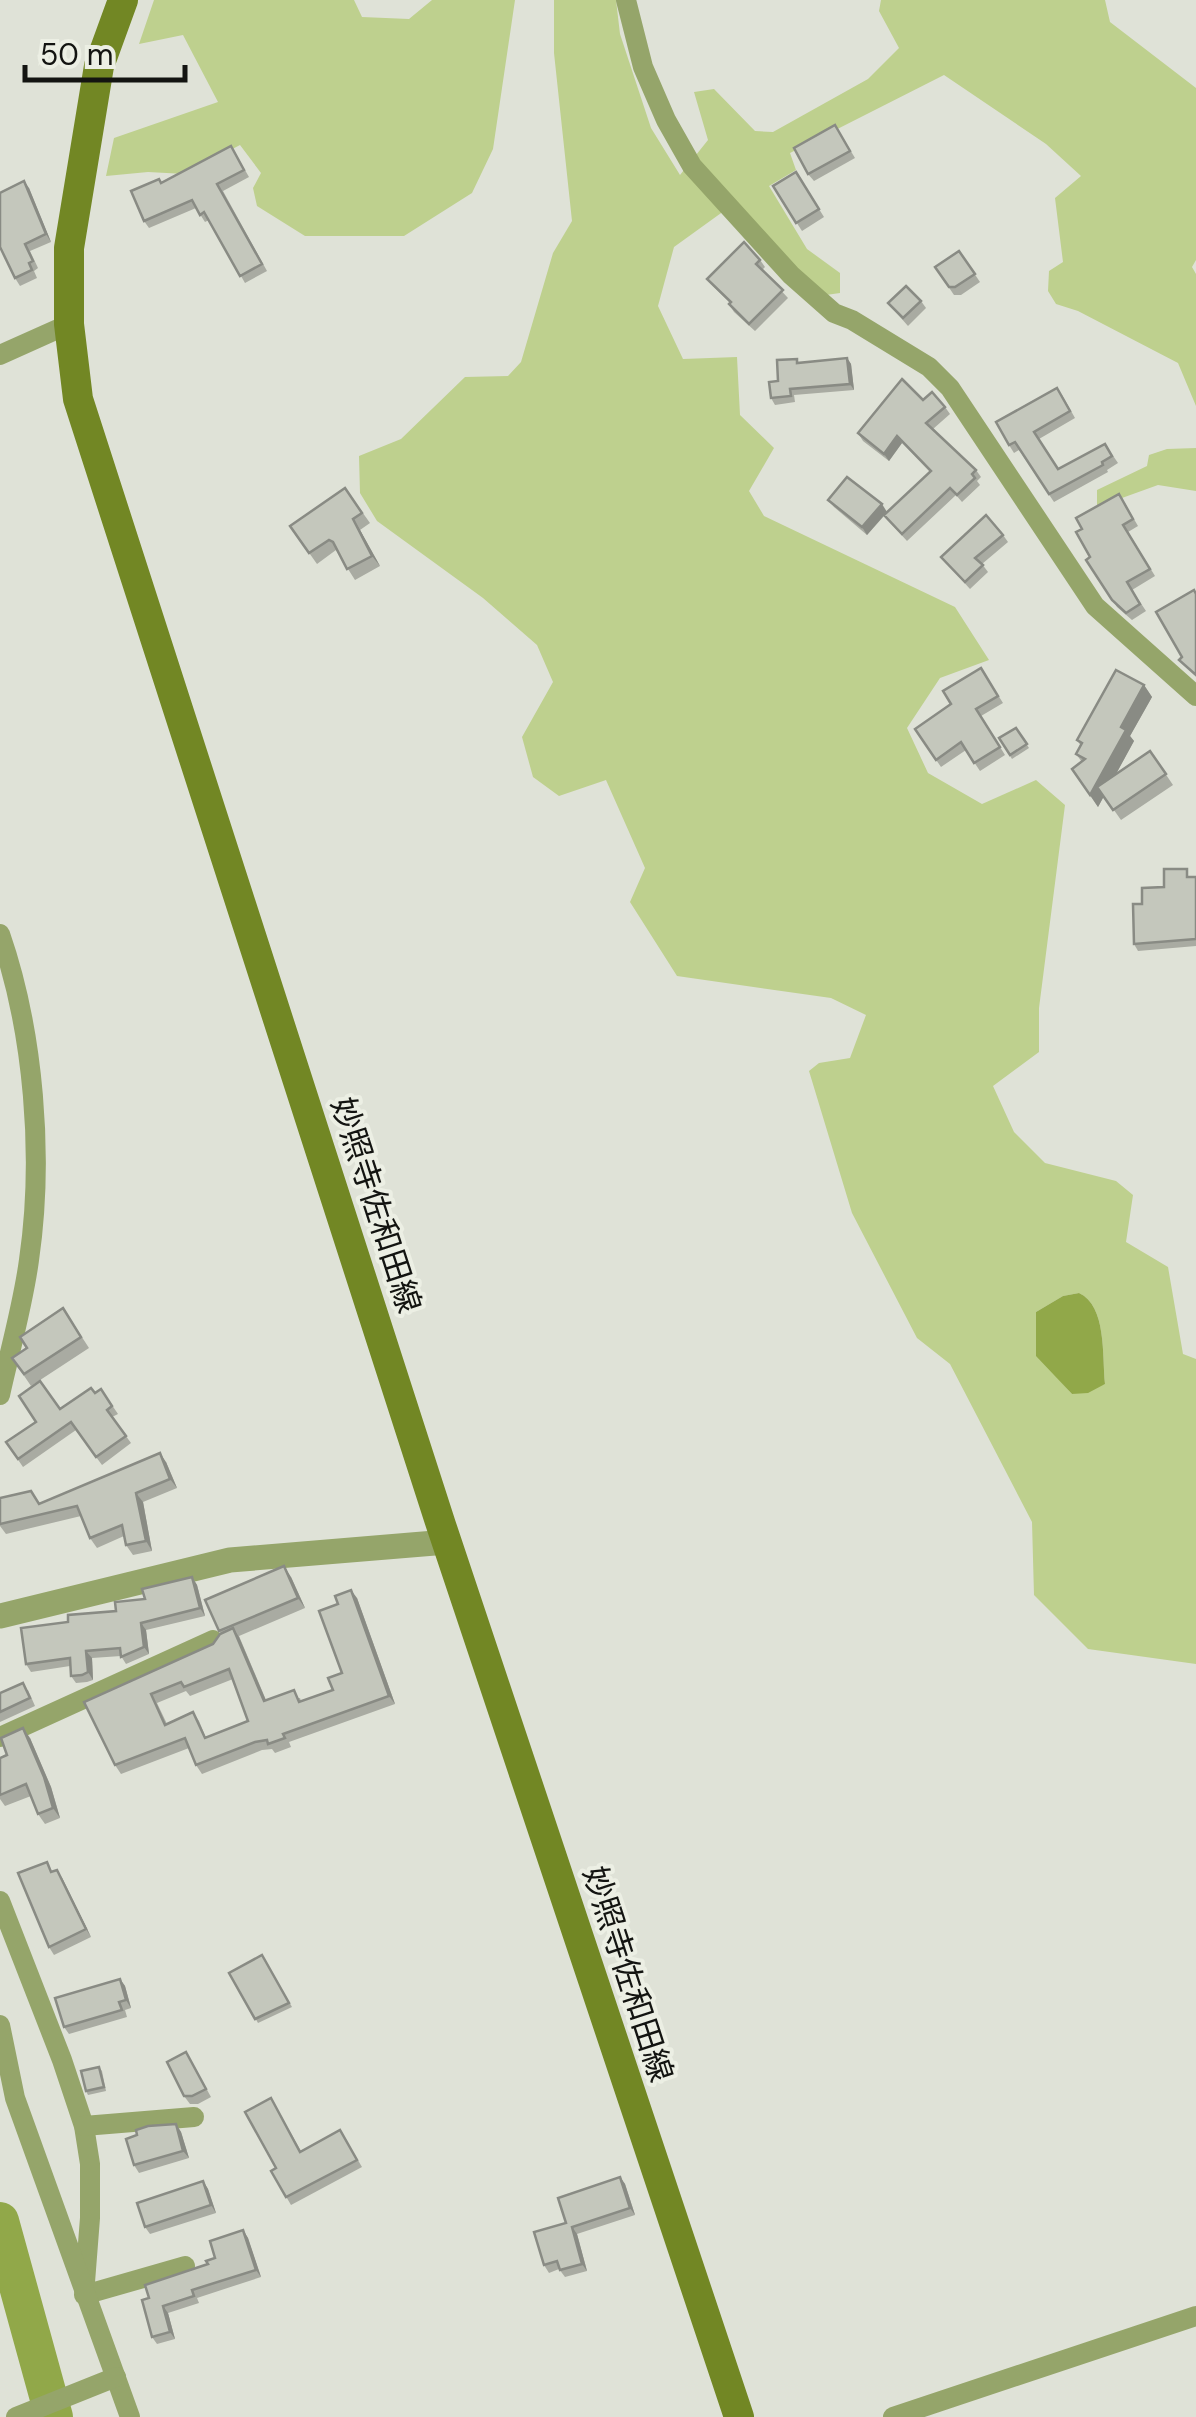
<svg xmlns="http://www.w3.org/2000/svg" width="1196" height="2417" viewBox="0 0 1196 2417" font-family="'DM Sans','Noto Sans JP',sans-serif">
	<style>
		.green { fill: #bed08e; fill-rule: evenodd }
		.water { fill: #91a849 }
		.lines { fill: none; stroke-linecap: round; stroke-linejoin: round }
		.river { stroke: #91a849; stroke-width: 38 }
		.minor { stroke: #95a56a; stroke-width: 20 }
		.tertiary { stroke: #95a56a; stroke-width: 25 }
		.secondary { stroke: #728724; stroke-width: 30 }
		.wall { fill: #a9aba2; fill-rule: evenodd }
		.shaded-wall { fill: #898b84 }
		.building { fill: #c4c7bc; stroke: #898b84; stroke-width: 2.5; fill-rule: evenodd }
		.labels { text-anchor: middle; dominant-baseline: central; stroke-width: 8; stroke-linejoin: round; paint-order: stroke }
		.street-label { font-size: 32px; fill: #131411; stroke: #ecefe4 }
	</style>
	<rect width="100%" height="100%" fill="#dfe2d7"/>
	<!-- green -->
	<g class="green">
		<path d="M154 0H354L362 17 409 19 432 0H515L493 149 472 193 404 236H305L257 206 253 188 261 173 240 145 185 174 148 172 106 176 114 138 218 102 183 35 139 44Z"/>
		<path d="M554 0H616L620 34 651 128 680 175 708 140 694 92 714 89 755 131 773 132 868 79 899 48 879 11 881 0H1105L1110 22 1196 88V260L1192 267 1196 274V406L1178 363 1078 311 1056 304 1048 291 1049 271 1063 262 1055 198 1081 176 1046 144 944 75 790 153 796 170 769 186 807 249 840 273V293L826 295 777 255 735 203 674 247 658 306 683 359 737 357 740 415 774 448 749 491 764 516 955 607 989 660 940 678 907 728 928 773 982 804 1036 780 1065 805 1039 1008V1052L993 1086 1014 1132 1045 1163 1116 1181 1133 1195 1126 1242 1168 1267 1183 1354 1196 1359V1664L1088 1649 1034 1595 1032 1522 950 1364 917 1338 852 1213 809 1071 819 1063 850 1058 866 1015 831 998 677 976 630 902 645 868 606 780 559 796 533 777 522 737 553 682 537 645 483 598 377 521 360 493 359 456 401 439 465 377 508 376 521 362 553 253 572 221 554 53ZM1079 1293C1107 1306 1102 1356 1105 1384L1072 1394 1054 1374 1036 1312 1063 1296Z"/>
		<path d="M1196 448V491L1158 485 1097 507V490L1147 466 1149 455 1167 449Z"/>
	</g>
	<!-- water -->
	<path class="water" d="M1079 1293C1107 1306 1102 1356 1105 1384L1088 1393 1072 1394 1036 1356V1312L1063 1296Z"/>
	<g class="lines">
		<!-- river -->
		<path class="river" d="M0 2221 54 2417"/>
		<!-- minor -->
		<g class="minor">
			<path d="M626 0 643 67 666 120 692 166 791 275 834 313 852 320 929 367 950 388 1095 606 1196 696"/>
			<path d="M0 355 69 324"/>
			<path d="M0 934C34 1032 44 1157 29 1260 23 1305 10 1350 0 1395"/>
			<path d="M0 1737 213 1640"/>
			<path d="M0 1901 62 2060 84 2126 90 2164V2218L84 2295 185 2266"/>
			<path d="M0 2025 15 2098 130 2417"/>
			<path d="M84 2126 194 2117"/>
			<path d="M16 2417 116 2377"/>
			<path d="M893 2417 1196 2316"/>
		</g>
		<!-- tertiary -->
		<path class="tertiary" d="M0 1616 230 1560 447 1542"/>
		<!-- secondary -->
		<path class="secondary" d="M123 0 99 66 69 248V324L78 399 441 1525 739 2417"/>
	</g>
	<!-- wall -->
	<g class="wall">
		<path d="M835 125 855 158 814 181 808 174Z"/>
		<path d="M231 146 249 177 223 191 267 271 245 283 209 220 205 222 196 208 149 228 144 221 159 179 162 183Z"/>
		<path d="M796 172 824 217 802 231 773 186Z"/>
		<path d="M29 188 51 242 30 251 38 268 34 271 37 278 20 286 15 278Z"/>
		<path d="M959 251 980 282 961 295H954L935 267Z"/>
		<path d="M760 260 765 267 762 270 788 298 755 331 734 312 729 304 730 303 713 286 707 279Z"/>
		<path d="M921 301 926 308 908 326 888 303Z"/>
		<path d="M847 358 851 364 854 390 794 395 795 402 775 405 771 398 800 363Z"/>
		<path d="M1062 395 1075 418 1039 439 1058 469 1105 444 1118 463 1107 470 1108 472 1054 502 1019 450 1014 453 1009 445Z"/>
		<path d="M923 400 945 407 950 414 933 429 976 470 981 477 977 481 980 485 962 502 956 495 907 541 884 516 867 535 834 507 828 500 887 512 930 472 902 443 889 461 863 441 858 433Z"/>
		<path d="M345 488 370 523 360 530 380 566 355 580 336 550 317 564 290 526Z"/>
		<path d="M1124 502 1138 526 1128 532 1155 576 1132 590 1146 611 1132 620 1117 607 1086 560 1090 557Z"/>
		<path d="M1003 535 1008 542 982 564 988 572 970 589 941 557Z"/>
		<path d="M981 668 1003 703 981 716 1005 755 980 771 966 750 941 767 915 729 951 704Z"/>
		<path d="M1144 685 1152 697 1130 736 1134 741 1116 774 1150 751 1173 785 1121 820 1104 796 1098 807 1072 769 1082 762 1076 754 1081 746 1077 740Z"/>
		<path d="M1016 728 1029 748 1012 759 999 738Z"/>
		<path d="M1192 876 1196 877V946L1138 951 1134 944 1164 887Z"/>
		<path d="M63 1308 89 1348 31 1386 12 1358 27 1348Z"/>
		<path d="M101 1389 118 1414 112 1417 131 1443 102 1465 76 1430 23 1467 6 1442 60 1409Z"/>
		<path d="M166 1462 177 1488 143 1502 152 1551 133 1555 126 1545 124 1536 97 1548 90 1538 81 1516 6 1534 0 1526V1498L40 1503Z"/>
		<path d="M192 1577 197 1585 205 1616 146 1630 149 1654 126 1664 121 1656 92 1658 93 1680 87 1682 76 1683 71 1676 70 1666 31 1672 26 1664 68 1622 116 1611Z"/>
		<path d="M291 1577 305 1608 239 1636 266 1700 300 1698 301 1701 333 1690 342 1673 357 1598 395 1704 289 1742 291 1747 275 1753 272 1749 262 1750 202 1774 196 1765 189 1748 121 1774 115 1765 84 1702 213 1644 221 1634 205 1600ZM233 1679 248 1721 206 1738 199 1721 193 1712 167 1724 157 1703 186 1691 190 1696Z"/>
		<path d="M28 1690 35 1706 0 1722V1693Z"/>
		<path d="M30 1738 51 1787 60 1818 45 1824 38 1814 31 1796 5 1806 0 1799V1758Z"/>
		<path d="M53 1872 62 1878 91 1937 54 1955 49 1947Z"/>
		<path d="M262 1955 292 2007 258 2023 229 1973Z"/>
		<path d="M120 1979 125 1986 131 2008 125 2010 127 2017 69 2034 64 2027Z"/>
		<path d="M186 2052 211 2097 198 2104H190L184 2096Z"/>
		<path d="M99 2067 102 2071 106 2091 88 2095 86 2091Z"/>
		<path d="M271 2098 301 2151 340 2130 362 2167 291 2205 271 2171 276 2168Z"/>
		<path d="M176 2124 181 2132 189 2158 139 2173 134 2165Z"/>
		<path d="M620 2177 625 2184 635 2215 577 2234 587 2271 565 2277 559 2269 549 2273 544 2265 566 2223Z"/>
		<path d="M203 2181 208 2189 216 2213 150 2234 145 2227Z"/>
		<path d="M243 2230 248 2238 261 2277 197 2298 199 2303 168 2313 175 2339 157 2344 152 2337 149 2298 208 2264Z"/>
	</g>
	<!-- shaded-wall -->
	<g class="shaded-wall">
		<path d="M24 181 29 188 51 242 46 234Z"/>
		<path d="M847 358 851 364 854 390 850 384Z"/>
		<path d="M897 436 902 443 889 461 884 454Z"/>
		<path d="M882 504 887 512 867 535 862 527Z"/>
		<path d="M353 519 360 530 380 566 372 556Z"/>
		<path d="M1144 685 1152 697 1130 736 1134 741 1098 807 1090 795 1121 727Z"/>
		<path d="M160 1453 166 1462 177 1488 170 1479Z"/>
		<path d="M136 1493 143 1502 152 1551 146 1541Z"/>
		<path d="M284 1566 291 1577 305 1608 298 1598Z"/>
		<path d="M192 1577 197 1585 205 1616 200 1608Z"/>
		<path d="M351 1590 357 1598 395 1704 389 1696Z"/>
		<path d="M141 1623 146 1630 149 1654 144 1647Z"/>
		<path d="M233 1628 239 1637 270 1710 264 1701Z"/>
		<path d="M86 1651 92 1658 93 1680 88 1672Z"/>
		<path d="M23 1728 30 1738 51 1787 60 1818 53 1808Z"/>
		<path d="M57 1870 62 1878 91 1937 86 1929Z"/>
		<path d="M120 1979 125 1986 131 2008 126 2000Z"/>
		<path d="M176 2124 181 2132 189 2158 183 2151Z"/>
		<path d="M620 2177 625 2184 635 2215 630 2208Z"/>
		<path d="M203 2181 208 2189 216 2213 211 2205Z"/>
		<path d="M572 2227 577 2234 587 2271 582 2264Z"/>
		<path d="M243 2230 248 2238 261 2277 256 2270Z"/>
		<path d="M163 2306 168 2313 175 2339 170 2332Z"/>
	</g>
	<!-- building -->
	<g class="building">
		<path d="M835 125 850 151 808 174 794 148Z"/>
		<path d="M231 146 244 170 217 184 262 264 240 276 204 212 200 215 192 200 144 221 131 191 159 179 161 183Z"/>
		<path d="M796 172 819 209 796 223 773 186Z"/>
		<path d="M24 181 46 234 25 244 33 261 29 263 32 270 15 278 0 247V193Z"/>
		<path d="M744 242 760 260 756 264 783 290 749 324 729 304 731 302 707 279Z"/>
		<path d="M959 251 975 274 955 287H949L935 267Z"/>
		<path d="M906 286 921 301 903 318 888 303Z"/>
		<path d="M847 358 850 384 790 389 791 396 771 398 769 382 778 381 777 360 797 359V363Z"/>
		<path d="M902 379 923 400 932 392 945 407 926 423 976 470 972 474 975 478 957 495 950 488 902 534 884 515 931 471 897 436 884 454 858 433Z"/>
		<path d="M1057 388 1070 411 1034 432 1058 469 1105 444 1112 456 1102 462 1103 465 1049 494 1015 442 1009 445 996 422Z"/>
		<path d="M847 477 882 504 862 527 828 500Z"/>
		<path d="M345 488 362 513 353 519 372 556 347 569 333 542 329 540 309 553 290 526Z"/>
		<path d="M1119 494 1133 519 1123 525 1150 569 1127 582 1140 604 1126 613 1112 600 1086 560 1090 557 1076 532 1082 529 1076 518Z"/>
		<path d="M986 515 1003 535 975 558 983 565 965 582 941 557Z"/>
		<path d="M1194 590 1196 594V675L1179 660 1182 657 1156 612Z"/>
		<path d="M981 668 998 696 976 709 1000 747 974 763 961 742 936 760 915 729 951 704 943 691Z"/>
		<path d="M1116 670 1144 685 1121 727 1126 730 1090 795 1072 769 1085 759 1076 754 1082 743 1077 740Z"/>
		<path d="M1016 728 1027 744 1010 755 999 738Z"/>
		<path d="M1150 751 1166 774 1113 810 1097 787Z"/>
		<path d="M1164 869H1187V877H1196V939L1134 944 1133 904H1142V888L1164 887Z"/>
		<path d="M63 1308 81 1337 24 1374 12 1358 27 1348 20 1337Z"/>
		<path d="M40 1381 60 1409 91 1388 95 1393 101 1389 112 1406 107 1410 126 1436 96 1457 71 1422 18 1459 6 1442 36 1422 19 1396Z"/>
		<path d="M160 1453 170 1479 136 1493 146 1541 126 1545 122 1525 90 1538 77 1506 0 1524V1498L31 1491 39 1504Z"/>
		<path d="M284 1566 298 1598 219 1631 205 1600Z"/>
		<path d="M192 1577 200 1608 141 1623 144 1647 121 1657 120 1648 86 1651 88 1672 82 1675 71 1676 70 1658 26 1664 21 1628 68 1622V1615L116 1611 115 1602 145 1599 142 1589Z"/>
		<path d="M351 1590 389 1696 283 1734 285 1738 268 1744 267 1740 255 1742 196 1765 185 1738 115 1765 84 1702 213 1644 220 1634 233 1628 264 1701 294 1690 299 1702 333 1690 328 1678 342 1673 319 1611 338 1604 335 1596ZM229 1669 248 1721 205 1738 193 1712 165 1725 151 1694 181 1682 184 1687Z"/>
		<path d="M23 1683 30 1698 0 1712V1693Z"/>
		<path d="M23 1728 44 1777 53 1808 38 1814 26 1784 0 1795V1758L7 1755 1 1738Z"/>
		<path d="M47 1862 51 1872 57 1870 86 1929 49 1947 18 1873Z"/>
		<path d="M262 1955 289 2003 255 2019 229 1973Z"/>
		<path d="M120 1979 126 2000 119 2002 122 2010 64 2027 55 1998Z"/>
		<path d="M186 2052 206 2089 192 2096H184L167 2062Z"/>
		<path d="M99 2067 104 2087 86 2091 81 2071Z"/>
		<path d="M271 2098 300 2152 340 2130 357 2160 286 2197 271 2171 276 2168 245 2112Z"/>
		<path d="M176 2124 183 2151 134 2165 126 2139 137 2135 136 2130 148 2126Z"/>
		<path d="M620 2177 630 2208 572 2227 582 2264 560 2270 557 2261 544 2265 534 2232 566 2223 558 2198Z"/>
		<path d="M203 2181 211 2205 145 2227 137 2203Z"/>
		<path d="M243 2230 256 2270 192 2290 194 2296 163 2306 170 2332 152 2337 142 2300 149 2298 145 2285 208 2264 206 2261 215 2258 210 2241Z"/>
	</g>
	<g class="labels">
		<!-- street labels -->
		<g class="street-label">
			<text transform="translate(376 1205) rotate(72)">妙照寺佐和田線</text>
			<text transform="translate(628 1974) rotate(72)">妙照寺佐和田線</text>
		</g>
	</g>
	<!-- scale -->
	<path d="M25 65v15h160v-15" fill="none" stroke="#131411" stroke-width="5"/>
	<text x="40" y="65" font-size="30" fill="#131411" stroke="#ecefe4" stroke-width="8" paint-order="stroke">50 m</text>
</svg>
